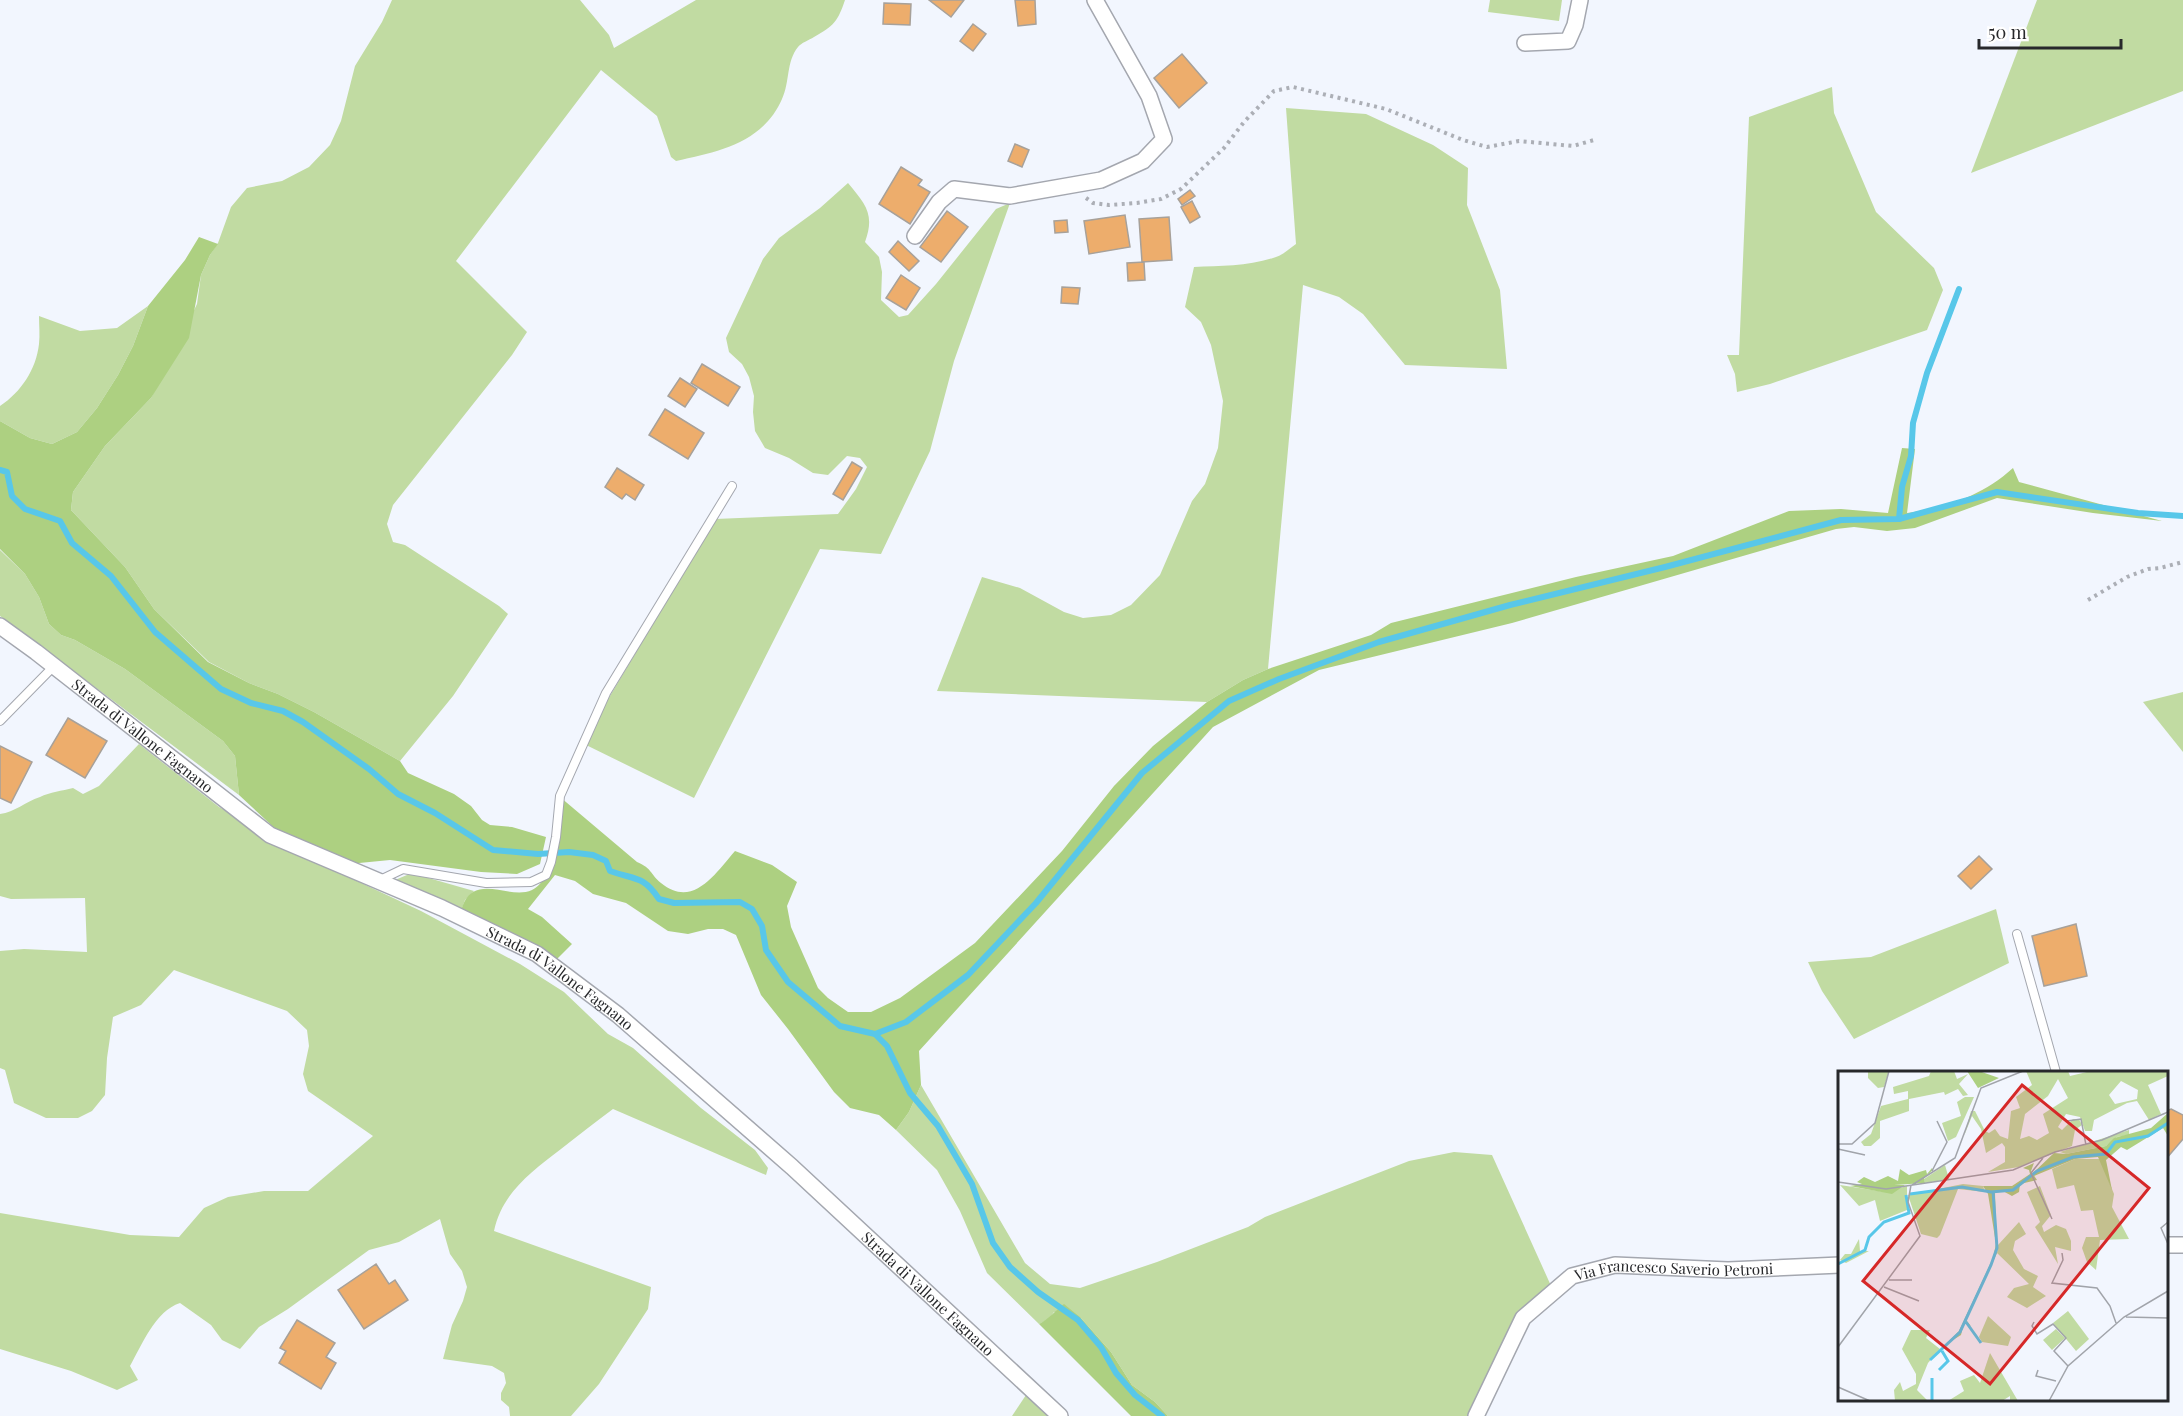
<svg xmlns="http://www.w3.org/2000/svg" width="2183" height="1416" viewBox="0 0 2183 1416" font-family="'Playfair Display',serif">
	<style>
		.green { fill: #c1dba2 }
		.forest { fill: #add081 }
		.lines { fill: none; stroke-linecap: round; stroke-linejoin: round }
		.stream { stroke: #58c7e9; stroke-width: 6 }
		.building { fill: #edad6c; stroke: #a7a19a; stroke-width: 1.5 }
		.lane-casing { stroke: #a4a7af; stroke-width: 10 }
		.street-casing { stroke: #a4a7af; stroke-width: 18 }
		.path { stroke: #acafb6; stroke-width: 4; stroke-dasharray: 3 4.5; stroke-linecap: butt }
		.lane { stroke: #fff; stroke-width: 8 }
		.street { stroke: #fff; stroke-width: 15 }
		.labels { text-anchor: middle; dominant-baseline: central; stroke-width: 5; stroke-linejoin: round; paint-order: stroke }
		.street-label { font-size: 15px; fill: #27282b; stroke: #fff }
		.inset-river { fill: none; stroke: #58c7e9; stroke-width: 3 }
		.inset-road { fill: none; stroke: #a1a4aa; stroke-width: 1.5 }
		.view { fill: #d62828; fill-opacity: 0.15; stroke: #d62828; stroke-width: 3 }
		.inset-edge { fill: none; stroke: #27282b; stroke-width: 3 }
	</style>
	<rect width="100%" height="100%" fill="#f2f6fe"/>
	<!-- green -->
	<g class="green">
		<path d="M392 0H580L609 35 614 48 696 0H845C838 21 834 26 814 37 809 40 801 43 798 47 786 62 790 82 782 99 763 143 718 152 676 161L671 157 657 116 601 70 456 261 527 332 512 355 393 505 387 524 393 542 405 545 499 606 508 614 453 696 400 761 314 712 278 694 249 683 209 662 154 609 125 567 71 510 73 492 105 446 151 398 197 304 201 275 210 255 218 243 231 207 247 188 282 181 309 167 330 145 341 121 355 66 382 22Z"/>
		<path d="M1490 0H1562L1559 21 1488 12Z"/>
		<path d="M2037 0H2183V91L1971 173Z"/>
		<path d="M1832 87 1834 113 1876 212 1934 268 1943 290 1927 330 1770 384 1737 392 1735 374 1727 355H1739L1749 117Z"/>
		<path d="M1286 108 1366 114 1433 145 1468 168 1467 205 1500 290 1507 369 1405 365 1363 314 1339 297 1303 285 1268 669 1243 680 1207 702 937 691 982 577 1020 588 1064 612 1083 618 1111 615 1131 605 1160 575 1192 501 1205 484 1218 448 1223 401 1211 345 1201 322 1185 307 1194 267C1221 266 1250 266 1276 257 1283 255 1290 248 1296 244Z"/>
		<path d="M848 183C866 205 875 214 865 242L879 257 882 272 881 300 899 317 908 315 936 284 996 209 1010 203 954 361 930 451 881 554 820 549 694 798 582 743 715 519 838 514 856 489 867 467 860 458 847 456 828 475 813 473 789 458 765 448 755 431 753 412 754 396 749 377 742 364 729 352 726 338 763 259 779 238 820 208Z"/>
		<path d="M148 306 133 346 118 375 97 408 77 432 52 444 30 438 0 421V406C21 392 36 370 39 344 40 335 39 325 39 316L80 331 117 328Z"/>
		<path d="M0 550 25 574 39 597 49 624 61 635 75 640 125 669 223 741 235 756 239 795 0 616Z"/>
		<path d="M2183 692V752L2143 702Z"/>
		<path d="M139 744 219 807 310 859 421 911 520 964 564 992 608 1034 633 1048 701 1108 755 1150 768 1168 766 1175 613 1109C595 1122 578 1136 561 1149 531 1172 502 1193 494 1231L651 1287 648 1309 599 1384 571 1416H510L509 1407 501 1400V1393L506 1383 504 1373 492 1366 443 1359 452 1325 463 1301 467 1287 462 1271 450 1254 440 1219 399 1242 369 1250 288 1309 259 1327 240 1349 222 1340 211 1325 180 1303C155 1311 142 1345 130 1366L138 1380 117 1390 71 1371 0 1349V1213L130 1235 179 1237 204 1208 228 1197 264 1191H308L373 1136 308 1091 303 1074 309 1046 307 1030 287 1011 174 970 141 1005 113 1017 107 1058 105 1095 92 1111 78 1118H46L14 1103 5 1070 0 1068V951L24 949 87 952 85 898 11 899 0 896V814C15 812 25 802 40 797 50 792 62 791 73 788L83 794 99 786Z"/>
		<path d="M407 875H418L474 891 465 900 461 911 395 880Z"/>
		<path d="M1996 909 2009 963 1854 1039 1822 991 1808 962 1871 957Z"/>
		<path d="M921 1085 1025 1263 1050 1284 1080 1288 1157 1262 1248 1227 1265 1217 1409 1161 1454 1152 1492 1155 1552 1288 1515 1316 1469 1416H1168L1155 1402 1132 1385 1111 1352 1081 1318 1054 1312 1049 1319 1039 1324 987 1273 960 1211 937 1170 896 1130 909 1112Z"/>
		<path d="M1028 1392 1054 1416H1012Z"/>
	</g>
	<!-- forest -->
	<g class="forest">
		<path d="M199 237 218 244 210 255 201 275 189 338 151 398 105 446 73 492 71 510 125 567 154 609 208 662 249 683 278 694 314 712 400 761 408 773 454 794 471 806 482 820 490 825 512 827 546 837 540 864 517 874 481 872 390 860 349 864 282 835 239 795 235 756 223 741 125 669 75 640 61 635 49 624 39 597 25 574 0 549V421L30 438 52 444 77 432 97 408 118 375 133 346 148 306 185 260Z"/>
		<path d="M1902 448 1915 449 1907 513C1948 507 1982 496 2013 468L2019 482 2162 521 2093 513 1997 498 1915 528 1887 531 1854 527 1836 529 1512 623 1319 670 1213 727 919 1051 921 1085 909 1112 896 1130 879 1115 850 1108 834 1092 788 1029 761 995 736 935 723 929H708L688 934 668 931 626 903 593 894 575 881 555 875 528 909 542 917 572 944 555 961 461 911C463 904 466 896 473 892 494 880 525 907 543 880 549 872 557 812 560 797L637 862C653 869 649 873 661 883 693 909 715 874 735 851L772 865 797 882 787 906 791 927 818 988 828 998 848 1012H871L900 998 975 943 1062 851 1114 786 1153 746 1207 702 1243 680 1268 669 1371 635 1391 623 1576 577 1673 556 1789 511 1841 509 1888 513Z"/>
		<path d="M1064 1304 1081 1318 1111 1352 1132 1385 1155 1402 1168 1416H1131L1039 1324C1049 1319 1055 1311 1064 1304Z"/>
	</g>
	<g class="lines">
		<!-- stream -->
		<g class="stream">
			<path d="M0 470 7 472 12 496 25 509 60 521 72 543 111 576 155 632 221 689 251 703 283 711 303 722 369 769 398 794 435 813 493 850 538 854 569 852 593 855 606 861 610 871C635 880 643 875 659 899L674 903 740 902 752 909 762 926 766 950 788 982 840 1026 875 1034 887 1046 910 1093 938 1126 972 1184 993 1243 1010 1267 1038 1292 1078 1320 1101 1347 1116 1373 1135 1395 1162 1416"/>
			<path d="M1899 519 1902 487 1911 456 1913 423 1927 373 1959 289"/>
			<path d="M875 1034 906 1022 968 975 1036 903 1142 773 1229 701 1279 679 1379 642 1510 605 1665 567 1841 520 1899 519 1997 492 2138 513 2183 516"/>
		</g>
	</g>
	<!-- building -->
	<g class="building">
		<path d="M929 0H964L951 17Z"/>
		<path d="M1015 0H1035L1036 24 1018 26Z"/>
		<path d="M884 3 911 4 910 25 883 24Z"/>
		<path d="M973 24 986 34 973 51 960 41Z"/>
		<path d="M1182 54 1207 83 1179 108 1154 78Z"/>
		<path d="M1015 144 1029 150 1022 167 1008 161Z"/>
		<path d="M901 167 922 180 918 185 930 192 910 224 879 204Z"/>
		<path d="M1190 190 1195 196 1182 205 1178 199Z"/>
		<path d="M1192 201 1200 217 1190 223 1181 207Z"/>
		<path d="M947 211 968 227 941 262 920 247Z"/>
		<path d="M1125 215 1130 247 1089 254 1084 221Z"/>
		<path d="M1169 217 1172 260 1142 262 1139 219Z"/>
		<path d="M1067 220 1068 232 1055 233 1054 221Z"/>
		<path d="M898 241 919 261 909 271 889 252Z"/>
		<path d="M1144 262 1145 280 1128 281 1127 263Z"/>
		<path d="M901 275 920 288 906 310 886 298Z"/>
		<path d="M1062 287 1080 288 1078 304 1061 303Z"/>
		<path d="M702 364 740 387 728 406 691 383Z"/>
		<path d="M680 378 697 389 685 407 668 396Z"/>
		<path d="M665 409 704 433 688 459 649 435Z"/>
		<path d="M852 462 862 468 843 500 833 494Z"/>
		<path d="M617 468 644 485 635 500 626 494 622 499 605 487Z"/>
		<path d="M68 718 107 741 85 778 46 755Z"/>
		<path d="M0 746 32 762 11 803 0 798Z"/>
		<path d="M1979 856 1992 869 1971 889 1958 876Z"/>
		<path d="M2076 924 2087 976 2044 986 2032 936Z"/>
		<path d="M2171 1109 2183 1115V1139L2166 1159V1111Z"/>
		<path d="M376 1264 389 1284 395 1280 408 1300 364 1329 338 1290Z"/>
		<path d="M297 1320 335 1343 326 1357 336 1363 321 1389 279 1363 286 1351 280 1348Z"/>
	</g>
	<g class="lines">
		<!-- lane casing -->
		<g class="lane-casing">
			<g id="lane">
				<path d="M0 721 54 666"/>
				<path d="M380 880 403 869 486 883 531 882 546 875 551 862 556 837 560 796 606 693 732 486"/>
				<path d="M2017 934 2056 1072"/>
			</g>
		</g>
		<!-- street casing -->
		<g class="street-casing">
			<g id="street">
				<path d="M1525 43 1568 41 1575 25 1580 0"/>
				<path d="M915 236 939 202 954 189 1010 196 1101 180 1143 161 1164 139 1149 96 1095 0"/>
				<path id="s1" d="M0 626 36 652 270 835 442 908 537 954 618 1015 792 1167 1060 1416"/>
				<path d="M2166 1245H2183"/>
				<path id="s2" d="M1476 1416 1523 1318 1572 1276 1615 1265 1728 1270 1840 1265"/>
			</g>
		</g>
		<!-- path -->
		<g class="path">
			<path d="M1086 198 1093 203 1109 205 1137 203 1161 199 1181 189 1224 148 1244 122 1274 91 1293 87 1386 109 1463 140 1487 147 1519 141 1573 146 1594 140"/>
			<path d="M2088 600 2127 577 2148 569 2160 568 2183 562"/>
		</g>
		<!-- lane -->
		<use href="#lane" class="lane"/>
		<!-- street -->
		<use href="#street" class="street"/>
	</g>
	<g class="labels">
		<!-- street labels -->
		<g class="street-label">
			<text stroke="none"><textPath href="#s1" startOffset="180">Strada di Vallone Fagnano</textPath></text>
			<text stroke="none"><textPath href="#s1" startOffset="666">Strada di Vallone Fagnano</textPath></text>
			<text stroke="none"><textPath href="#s2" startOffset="276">Via Francesco Saverio Petroni</textPath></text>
			<text stroke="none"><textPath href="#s1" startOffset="1152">Strada di Vallone Fagnano</textPath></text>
		</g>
	</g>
	<!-- overview -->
	<g transform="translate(1838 1071)">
		<rect width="330" height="330" fill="#f2f6fe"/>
		<path d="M30 0H51L46 16 40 17 30 7ZM93 0H116L119 8 130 3 121 13 130 24 125 25 120 18 107 24 106 21 71 28V40L42 50V67L33 75H26L23 71 33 63 43 35 70 28V20L56 23 55 16 91 5ZM188 0H230L232 5 253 0H329L330 5 310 14 323 43 311 49 299 30 289 32 256 49 254 60H247L242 46 228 43 220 56 224 59 235 48H241L244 54 237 59 234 75 181 96 150 101 167 91V76L164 72 148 82 143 58 134 45 126 65 133 40H137L147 60 151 62 157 58 162 65 170 68 173 40 182 37 178 26 194 14ZM220 8 230 27 205 43 211 62 199 69 191 65 182 68 187 43 210 25ZM283 10 300 19 299 28 277 33 271 24ZM127 26H136L118 66 110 70 104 52 123 45 119 31ZM291 59V64L279 66 268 75 228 83 222 81ZM237 88H262L276 123 274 136 291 168 262 169 258 199 249 191 244 177 248 166H261L255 139 243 140 236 114 219 118 214 98ZM107 94 111 108 87 112 86 108ZM125 113 145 115 147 121 120 118 102 164 99 167 83 163 70 124ZM2 114 47 121 69 115V139L42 150 37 129 21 135ZM202 115 213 144 204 155 206 161 218 154 228 158 233 170V180L217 176 220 193 197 156 202 151 189 121ZM181 151 188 163 177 170 175 179 186 198 200 205 195 216 208 225 189 237 169 226 176 217 191 213 159 182 160 174ZM21 168 22 180H31L8 192 2 189 7 183H13ZM230 240 251 268 238 280 215 252ZM150 245 173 266 170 275 144 271 141 266ZM218 258 227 267 214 279 205 269ZM73 259H92L88 267 102 278 90 292 79 319 90 330H57L56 319 62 311 65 320 78 313V303L64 278ZM152 282 180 330H172V325L164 330H110L126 320 122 310 136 304 142 312Z" fill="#c1dba2" fill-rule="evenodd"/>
		<path d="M129 0H141L161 7 140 17ZM330 42V65L325 57 289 79 283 76 268 89 274 119 260 86 237 88 196 105 194 103 216 82 228 83 268 75 276 67 313 57ZM196 92 193 100 199 109 182 113 181 121 174 125 163 119 157 122 159 182 128 249 133 255 126 251 123 264 107 274 121 260 155 187 158 173 150 123 145 115H174L192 103 191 99 185 97ZM94 97 95 99 86 107 87 112 56 114H67L54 123 12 115 24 113 19 111 26 106 37 111 50 105 60 110 62 98 71 104 88 99 89 103Z" fill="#add081"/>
		<path class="inset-river" d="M72 123 124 116 153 121 175 119 199 100 235 86 268 83 277 71 310 65 330 52M0 193 27 179 31 166 46 151 71 142 68 124M128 251 143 272M92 289 122 261 153 194 159 177 155 120M101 299 110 290 104 280M94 330V307"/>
		<path class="inset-road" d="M229 50 243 48 248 74M0 73H14L37 52 51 0M0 78 27 84M205 87 193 102 214 148M94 100 109 71 99 50M0 111 48 118 175 99 217 81 264 69 330 41M74 114 117 87 143 17 185 0M330 151 323 157 330 173M224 182 225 189 214 212 259 217 272 235 278 252M51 209H74M46 216 81 230M288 246 330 247M196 251 194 255 199 263 215 253 228 267 216 280 230 295M0 276 82 165 70 131 73 114M200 299 198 305 218 310M0 316 32 330M211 330 230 295 286 246 330 220"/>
		<path class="view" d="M184 14 311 117 152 313 25 210Z"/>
		<rect width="330" height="330" class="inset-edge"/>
	</g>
	<!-- scale -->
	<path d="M1979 39v9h142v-9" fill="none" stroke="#27282b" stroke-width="3"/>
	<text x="1988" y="39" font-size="18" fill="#27282b" stroke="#ffffff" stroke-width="4.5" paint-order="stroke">50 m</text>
</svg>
